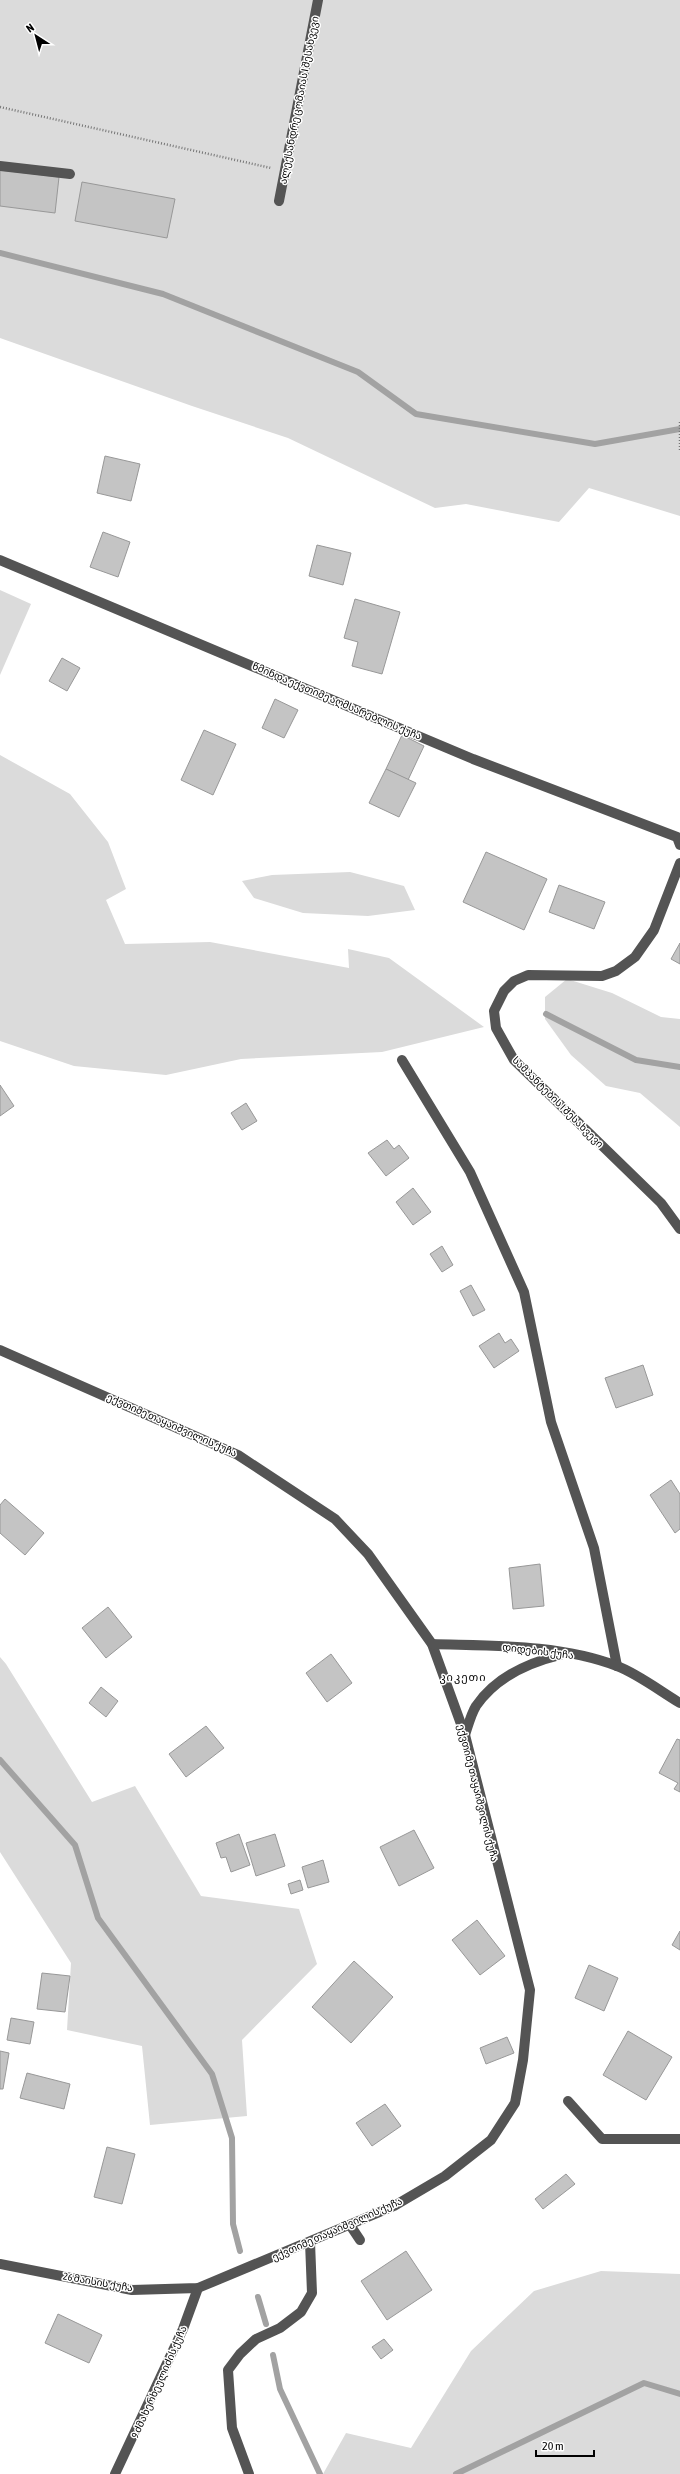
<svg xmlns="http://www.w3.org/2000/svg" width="680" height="2474" viewBox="0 0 680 2474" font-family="'Asap Condensed','Noto Sans Georgian',sans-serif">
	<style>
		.green { fill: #dbdbdb }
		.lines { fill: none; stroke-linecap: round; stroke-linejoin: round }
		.stream { stroke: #a2a2a2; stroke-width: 6 }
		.building { fill: #c4c4c4; stroke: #989898 }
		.path { stroke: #767676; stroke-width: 2.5; stroke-dasharray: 1 2; stroke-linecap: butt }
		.minor { stroke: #545454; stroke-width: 10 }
		.labels { text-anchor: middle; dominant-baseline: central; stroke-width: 3; stroke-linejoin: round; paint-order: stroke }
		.street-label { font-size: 10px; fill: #000; stroke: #fff }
		.neighbourhood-label { font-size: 11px; letter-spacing: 1px; fill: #000; stroke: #fff }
	</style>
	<rect width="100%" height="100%" fill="#fff"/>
	<!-- green -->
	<g class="green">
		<path d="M0 0H680V516L589 488 559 522 466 504 435 508 288 438 192 406 0 338Z"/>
		<path d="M0 590 31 604 0 675Z"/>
		<path d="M0 755 70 794 108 842 126 889 106 900 125 944 210 942 349 968 348 949 389 958 484 1027 382 1052 241 1059 166 1075 74 1066 0 1041Z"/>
		<path d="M350 872 404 886 415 910 368 916 303 913 254 898 242 881 272 875Z"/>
		<path d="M567 979 612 993 661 1017 680 1019V1127L640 1093 606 1086 571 1055 545 1019V997Z"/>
		<path d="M0 1657 6 1664 92 1802 135 1786 201 1896 299 1909 317 1964 242 2040 247 2116 150 2125 142 2046 67 2030 71 1963 0 1852Z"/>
		<path d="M601 2271 680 2274V2474H323L346 2433 411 2448 471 2351 534 2291Z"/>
	</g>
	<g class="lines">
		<!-- stream -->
		<g class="stream">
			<path d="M0 253 163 294 358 372 416 414 595 444 680 429"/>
			<path d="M546 1014 636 1060 680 1067"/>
			<path d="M0 1760 75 1845 98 1918 212 2074 232 2138 233 2224 240 2251"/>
			<path d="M258 2297 266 2324"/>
			<path d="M273 2355 280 2389 320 2474"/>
			<path d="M456 2474 644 2383 680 2394"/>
		</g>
	</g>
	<!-- building -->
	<g class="building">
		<path d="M0 170 59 177 55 213 0 206Z"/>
		<path d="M82 182 175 199 167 238 75 221Z"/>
		<path d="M105 456 140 464 131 501 97 493Z"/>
		<path d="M103 532 130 542 118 577 90 567Z"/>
		<path d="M317 545 351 553 343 585 309 576Z"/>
		<path d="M355 599 400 612 382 674 352 666 358 642 344 638Z"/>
		<path d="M62 658 80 668 67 691 49 681Z"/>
		<path d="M275 699 298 710 284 738 262 728Z"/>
		<path d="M204 730 236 744 213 795 181 780Z"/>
		<path d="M402 735 424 746 408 780 386 769Z"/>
		<path d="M386 769 416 783 399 817 369 803Z"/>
		<path d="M486 852 547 879 524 930 463 902Z"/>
		<path d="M559 885 605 902 594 929 549 912Z"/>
		<path d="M680 943V964L671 959Z"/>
		<path d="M0 1085 14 1106 0 1116Z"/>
		<path d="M246 1103 257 1121 242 1130 231 1113Z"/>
		<path d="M387 1140 394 1149 399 1145 409 1158 386 1176 368 1153Z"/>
		<path d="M413 1188 431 1212 413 1225 396 1202Z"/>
		<path d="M442 1246 453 1265 442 1272 430 1254Z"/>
		<path d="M471 1285 485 1310 473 1316 460 1291Z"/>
		<path d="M499 1333 505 1343 511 1339 519 1351 494 1368 479 1346Z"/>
		<path d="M643 1365 653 1395 616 1408 605 1378Z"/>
		<path d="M671 1480 680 1494V1529L675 1533 650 1495Z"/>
		<path d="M5 1499 44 1533 25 1555 0 1533V1505Z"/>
		<path d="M540 1564 544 1606 513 1609 509 1568Z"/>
		<path d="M108 1607 132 1637 106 1658 82 1628Z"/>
		<path d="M331 1654 352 1683 327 1702 306 1673Z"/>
		<path d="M101 1687 118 1701 106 1717 89 1703Z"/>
		<path d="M206 1726 224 1748 186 1777 169 1754Z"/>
		<path d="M677 1739 680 1740V1792L674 1789 678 1783 659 1773Z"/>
		<path d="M414 1830 434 1868 399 1886 380 1847Z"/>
		<path d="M239 1834 250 1865 231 1872 226 1857 221 1858 216 1843Z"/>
		<path d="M275 1834 285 1866 256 1876 246 1843Z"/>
		<path d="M323 1860 329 1882 308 1888 302 1867Z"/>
		<path d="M300 1880 303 1890 291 1894 288 1884Z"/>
		<path d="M477 1920 505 1956 480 1975 452 1940Z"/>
		<path d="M680 1931V1950L672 1945Z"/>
		<path d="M354 1961 393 1997 351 2043 312 2007Z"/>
		<path d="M589 1965 618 1978 604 2011 575 1998Z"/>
		<path d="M42 1973 70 1976 65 2012 37 2009Z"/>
		<path d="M11 2018 34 2022 30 2044 7 2040Z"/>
		<path d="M628 2031 672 2057 646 2100 603 2075Z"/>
		<path d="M507 2037 514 2053 486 2064 480 2048Z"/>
		<path d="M0 2051 9 2053 3 2089H0Z"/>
		<path d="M27 2073 70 2084 64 2109 20 2098Z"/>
		<path d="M385 2104 401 2126 372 2146 356 2123Z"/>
		<path d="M107 2147 135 2154 122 2204 94 2197Z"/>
		<path d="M566 2174 575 2184 543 2209 535 2199Z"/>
		<path d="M406 2251 432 2290 387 2320 361 2281Z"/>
		<path d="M58 2314 102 2335 89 2363 45 2343Z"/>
		<path d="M384 2339 393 2350 381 2359 372 2347Z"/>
	</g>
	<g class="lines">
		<!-- path -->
		<g class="path">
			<path d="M0 107 271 168"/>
			<path d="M680 422V452"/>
		</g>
		<!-- minor -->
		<g class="minor">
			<path d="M0 166 70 174"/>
			<path d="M279 201 318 0"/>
			<path d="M0 560 473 759 677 837 680 845"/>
			<path d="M680 863 654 930 635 957 616 971 602 976 528 975 514 981 504 991 494 1011 496 1028 514 1060 661 1203 680 1229"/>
			<path d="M402 1060 470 1172 524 1292 551 1422 594 1548 617 1666"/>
			<path d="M0 1350 238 1455 335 1519 368 1554 432 1644 465 1735 530 1990 523 2060 515 2103 491 2140 445 2176 394 2206 198 2288 132 2290 0 2264"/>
			<path d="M432 1644C492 1646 559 1644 617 1666 638 1674 660 1691 680 1703"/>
			<path d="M465 1735C468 1726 471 1714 476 1706 496 1677 527 1663 560 1655"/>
			<path d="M568 2101 602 2139H680"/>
			<path d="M350 2225 360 2240"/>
			<path d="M115 2474 183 2329 198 2288"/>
			<path d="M249 2474 232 2428 228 2370 240 2354 256 2339 280 2328 301 2312 312 2293 310 2242"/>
		</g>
	</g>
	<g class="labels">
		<!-- street labels -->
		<g class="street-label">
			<text transform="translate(299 100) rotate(-79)">ალექსანდრე ცომაიას I შესახვევი</text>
			<text transform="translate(337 701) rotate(23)">წმინდა ექვთიმე აღმსარებლის ქუჩა</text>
			<text transform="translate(558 1102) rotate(45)">სამპანტების I შესახვევი</text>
			<text transform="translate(172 1425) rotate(24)">ექვთიმე თაყაიშვილის ქუჩა</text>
			<text transform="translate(538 1651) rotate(7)">დიდების ქუჩა</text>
			<text transform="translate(478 1793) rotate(76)">ექვთიმე თაყაიშვილის ქუჩა</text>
			<text transform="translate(337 2229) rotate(-24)">ექვთიმე თაყაიშვილის ქუჩა</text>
			<text transform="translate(98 2282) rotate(10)">26 მაისის ქუჩა</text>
			<text transform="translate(159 2382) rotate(-66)">9 ძმა ხერხეულიძის ქუჩა</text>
		</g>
		<!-- neighbourhood labels -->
		<g class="neighbourhood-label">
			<text x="463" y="1677">კიკეთი</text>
		</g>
	</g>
	<!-- north arrow -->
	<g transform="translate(36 36) rotate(324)" stroke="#ffffff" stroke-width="3" paint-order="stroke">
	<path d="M0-3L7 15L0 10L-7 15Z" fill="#000000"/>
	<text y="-6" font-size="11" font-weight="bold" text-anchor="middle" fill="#000000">N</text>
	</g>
	<!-- scale -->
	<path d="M536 2450v6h58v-6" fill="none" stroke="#000000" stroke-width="2"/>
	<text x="542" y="2450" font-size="12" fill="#000000" stroke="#ffffff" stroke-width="3" paint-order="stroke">20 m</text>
</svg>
